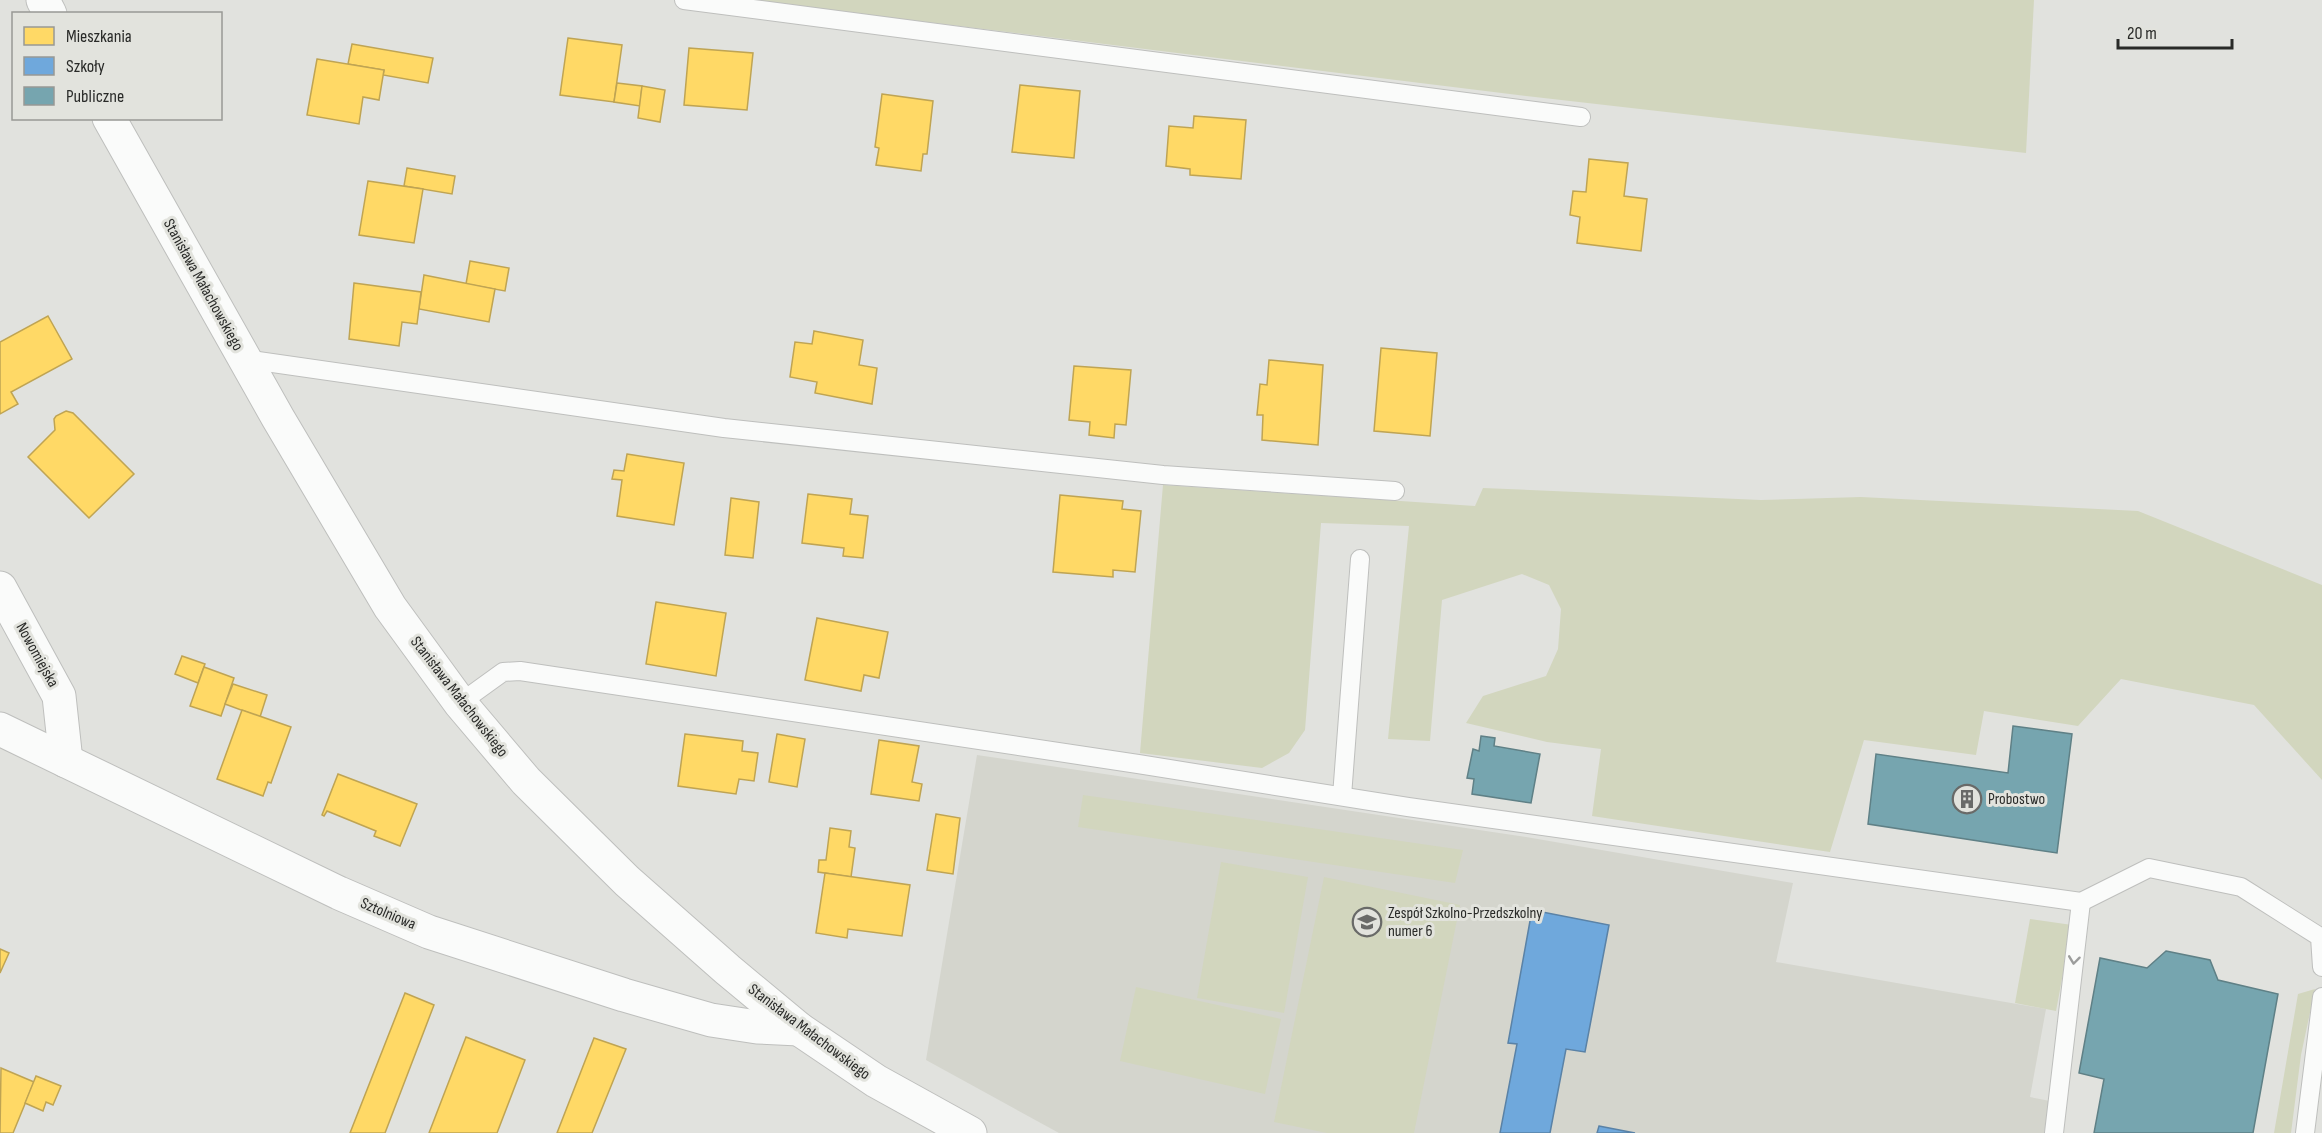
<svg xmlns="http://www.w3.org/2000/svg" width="2322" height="1133" viewBox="0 0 2322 1133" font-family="'Sofia Sans Condensed',sans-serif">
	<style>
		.built { fill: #d4d5cd }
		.green { fill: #d2d6be }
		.homes { fill: #ffd966; stroke: #bfa453; stroke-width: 1.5 }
		.schools { fill: #6fa8dc; stroke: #5a82a6; stroke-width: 1.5 }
		.public { fill: #76a5af; stroke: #5f8086; stroke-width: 1.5 }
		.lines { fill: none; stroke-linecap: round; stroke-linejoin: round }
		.lane-casing { stroke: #bebfbd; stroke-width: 20 }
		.street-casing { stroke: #bebfbd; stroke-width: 35 }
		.secondary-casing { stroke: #bebfbd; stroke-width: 35 }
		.lane { stroke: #fafbfa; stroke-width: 18 }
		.street { stroke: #fafbfa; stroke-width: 33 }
		.secondary { stroke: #fafbfa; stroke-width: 33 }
		.oneway { stroke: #9c9d9c }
		.labels { text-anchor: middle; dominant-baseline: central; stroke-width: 6; stroke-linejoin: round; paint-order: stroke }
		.street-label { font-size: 16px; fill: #292a28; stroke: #e2e3dd }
		.poi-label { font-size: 16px; fill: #292a28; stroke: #e2e3dd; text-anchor: start }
	</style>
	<rect width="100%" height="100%" fill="#e1e2de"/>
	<!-- built -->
	<path class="built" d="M977 755 1526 837 1793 883 1776 962 2046 1009 2030 1097 2050 1101 2044 1133H1059L926 1060Z"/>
	<!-- green -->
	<g class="green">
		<path d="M747 0H2034L2026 153 1535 97Z"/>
		<path d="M1163 485 1475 506 1483 488 1761 500 1861 497 2138 511 2322 585V780L2254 705 2121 679 2078 726 1984 711 1976 755 1864 740 1830 852 1592 816 1601 749 1547 742 1466 723 1483 696 1546 676 1558 649 1561 609 1549 585 1522 574 1442 600 1430 741 1388 739 1409 526 1321 523 1305 730 1289 753 1262 768 1140 753Z"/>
		<path d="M1083 795 1463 850 1455 883 1078 827Z"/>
		<path d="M1221 862 1308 877 1284 1013 1197 998Z"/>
		<path d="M1324 877 1460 905 1414 1133H1327L1274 1122Z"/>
		<path d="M2030 919 2072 925 2056 1011 2015 1003Z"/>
		<path d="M1136 987 1281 1019 1265 1094 1120 1061Z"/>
		<path d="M2315 989 2301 1055 2291 1133H2274L2298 994Z"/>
	</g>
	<!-- homes -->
	<g class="homes">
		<path d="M568 38 622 45 614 102 560 95Z"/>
		<path d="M352 44 433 58 428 83 383 75 384 70 348 64Z"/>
		<path d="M689 48 753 53 747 110 684 105Z"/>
		<path d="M317 59 384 70 379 100 363 97 359 124 307 115Z"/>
		<path d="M617 83 642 86 640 106 614 102Z"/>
		<path d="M1020 85 1080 91 1074 158 1012 152Z"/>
		<path d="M642 86 665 90 660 122 638 118Z"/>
		<path d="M882 94 933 101 927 154H923L921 171 876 165 879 148 875 147Z"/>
		<path d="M1194 116 1246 120 1241 179 1190 175V169L1166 166 1169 126 1193 128Z"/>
		<path d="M1589 159 1628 163 1624 196 1647 199 1641 251 1577 243 1580 217 1570 215 1573 191 1586 192Z"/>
		<path d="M407 168 455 176 452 194 404 186Z"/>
		<path d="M368 181 423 189 414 243 359 235Z"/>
		<path d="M470 261 509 268 505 291 466 284Z"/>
		<path d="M424 275 495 289 489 322 419 309Z"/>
		<path d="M354 283 421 292 417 324 402 322 399 346 349 339Z"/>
		<path d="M48 316 72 359 11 392 18 404 0 414V342Z"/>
		<path d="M814 331 863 340 859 365 877 368 872 404 815 393 817 382 790 377 795 342 812 344Z"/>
		<path d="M1381 348 1437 353 1430 436 1374 431Z"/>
		<path d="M1269 360 1323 365 1318 445 1262 440 1263 415H1257L1260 384 1267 385Z"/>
		<path d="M1074 366 1131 370 1126 425 1115 424 1114 438 1089 435 1090 422 1069 420Z"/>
		<path d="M66 411 73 413 134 474 89 518 28 457 55 430 54 419 56 416Z"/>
		<path d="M627 454 684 463 674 525 617 516 622 480 612 479 614 470 624 471Z"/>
		<path d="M808 494 852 499 850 514 868 516 863 558 843 556 844 548 802 543Z"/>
		<path d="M1060 495 1123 501 1122 509 1141 511 1135 572 1113 570V577L1053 572Z"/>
		<path d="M731 498 759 502 753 558 725 555Z"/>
		<path d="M656 602 726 613 716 676 646 664Z"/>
		<path d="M817 618 888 632 879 678 864 675 861 691 805 680Z"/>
		<path d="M182 656 205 664 198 683 175 674Z"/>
		<path d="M204 667 234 678 221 716 190 706Z"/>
		<path d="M233 684 267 695 260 717 225 704Z"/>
		<path d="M242 710 291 727 271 783 268 782 263 796 217 779Z"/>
		<path d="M685 734 743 741 742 751 758 753 754 781 739 779 736 794 678 786Z"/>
		<path d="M777 734 805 739 797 787 769 782Z"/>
		<path d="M879 740 919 746 912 782 922 784 919 801 871 794Z"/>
		<path d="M338 774 417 804 400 846 374 836 376 831 327 811 324 816 322 815Z"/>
		<path d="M936 814 960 818 953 874 927 870Z"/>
		<path d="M830 828 851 831 849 847 855 848 851 877 818 872 819 860H826Z"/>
		<path d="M825 873 910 885 902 936 848 929 847 938 816 933Z"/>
		<path d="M0 949 9 953 0 973Z"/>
		<path d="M405 993 434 1005 385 1133H350Z"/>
		<path d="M466 1037 525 1060 497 1133H429Z"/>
		<path d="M594 1038 626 1049 592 1133H557Z"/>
		<path d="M1 1068 34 1082 13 1133H0Z"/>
		<path d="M36 1076 61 1086 53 1105 46 1102 43 1111 25 1103Z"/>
	</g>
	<!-- schools -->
	<g class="schools">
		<path d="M1532 910 1609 925 1585 1052 1566 1049 1550 1133H1500L1517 1044 1508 1043Z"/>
		<path d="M1599 1126 1635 1133H1597Z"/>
	</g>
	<!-- public -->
	<g class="public">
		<path d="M2013 726 2072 734 2057 853 1868 824 1876 754 2008 773Z"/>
		<path d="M1481 736 1495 738 1494 746 1540 754 1531 803 1472 794 1474 779 1467 778 1473 749 1479 751Z"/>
		<path d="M2166 951 2210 960 2218 980 2278 994 2253 1133H2094L2104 1079 2079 1073 2100 958 2147 968Z"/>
	</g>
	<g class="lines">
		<!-- lane casing -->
		<g class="lane-casing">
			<g id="lane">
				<path d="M684 0 1581 117"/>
				<path d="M245 359 724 428 1163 475 1395 491"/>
				<path d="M460 703 503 672 520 671 1138 764 1408 807 2081 902 2149 868 2241 887 2320 937 2322 967"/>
				<path d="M1342 796 1360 559"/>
				<path d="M2054 1133 2081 902"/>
				<path d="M2305 1133 2322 997"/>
			</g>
		</g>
		<!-- street casing -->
		<g class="street-casing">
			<g id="street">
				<path d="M0 588 59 696 66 761"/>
				<path d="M0 729 339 893 429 932 624 995 711 1020 757 1027 799 1029"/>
			</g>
		</g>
		<!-- secondary casing -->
		<g class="secondary-casing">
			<g id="secondary">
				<path d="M43 0 50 14"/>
				<path d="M109 118 278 418 390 607 460 703 526 781 627 881 728 970 799 1029 876 1081 970 1133"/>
			</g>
		</g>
		<!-- lane -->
		<use href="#lane" class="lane"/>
		<!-- street -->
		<use href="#street" class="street"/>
		<!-- secondary -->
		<use href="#secondary" class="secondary"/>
	</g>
	<!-- one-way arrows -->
	<defs><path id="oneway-chevron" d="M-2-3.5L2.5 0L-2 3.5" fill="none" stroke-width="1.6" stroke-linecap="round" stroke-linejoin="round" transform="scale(1.5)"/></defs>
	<use class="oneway" href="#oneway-chevron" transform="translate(2074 960) rotate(97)"/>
	<!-- icons -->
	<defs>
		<g id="building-ring" transform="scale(1.5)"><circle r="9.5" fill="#e2e3dd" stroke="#696a68" stroke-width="1.5"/><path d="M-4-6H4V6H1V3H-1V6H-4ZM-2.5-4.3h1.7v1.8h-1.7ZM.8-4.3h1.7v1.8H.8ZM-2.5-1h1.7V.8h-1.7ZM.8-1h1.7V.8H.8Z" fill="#696a68"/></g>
		<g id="school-ring" transform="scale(1.5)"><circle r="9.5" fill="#e2e3dd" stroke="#696a68" stroke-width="1.5"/><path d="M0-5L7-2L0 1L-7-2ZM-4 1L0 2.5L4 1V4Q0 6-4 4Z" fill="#696a68"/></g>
	</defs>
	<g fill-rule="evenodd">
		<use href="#building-ring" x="1967" y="799"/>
		<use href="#school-ring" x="1367" y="922"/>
	</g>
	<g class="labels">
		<!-- street labels -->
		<g class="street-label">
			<text transform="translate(203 285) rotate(61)">Stanisława Małachowskiego</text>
			<text transform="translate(37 655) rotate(61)">Nowomiejska</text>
			<text transform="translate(459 697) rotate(52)">Stanisława Małachowskiego</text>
			<text transform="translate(388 914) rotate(23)">Sztolniowa</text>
			<text transform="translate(809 1032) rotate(37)">Stanisława Małachowskiego</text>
		</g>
		<!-- poi labels -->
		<g class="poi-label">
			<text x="1988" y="799">Probostwo</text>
			<text x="1388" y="913">Zespół Szkolno-Przedszkolny<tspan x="1388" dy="18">numer 6</tspan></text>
		</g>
	</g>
	<!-- legend -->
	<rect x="12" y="12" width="210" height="108" fill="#e2e3dd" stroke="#989995" stroke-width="1.5"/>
	<rect x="24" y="27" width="30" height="18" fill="#ffd966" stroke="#989995" stroke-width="1.5"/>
	<text x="66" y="42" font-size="18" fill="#292a28">Mieszkania</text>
	<rect x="24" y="57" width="30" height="18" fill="#6fa8dc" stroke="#989995" stroke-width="1.5"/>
	<text x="66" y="72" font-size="18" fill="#292a28">Szkoły</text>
	<rect x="24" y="87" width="30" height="18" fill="#76a5af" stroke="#989995" stroke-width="1.5"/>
	<text x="66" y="102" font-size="18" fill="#292a28">Publiczne</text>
	<!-- scale -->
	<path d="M2118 39v9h114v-9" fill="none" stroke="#292a28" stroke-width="3"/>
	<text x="2127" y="39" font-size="18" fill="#292a28" stroke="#e2e3dd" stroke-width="4.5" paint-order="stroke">20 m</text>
</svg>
